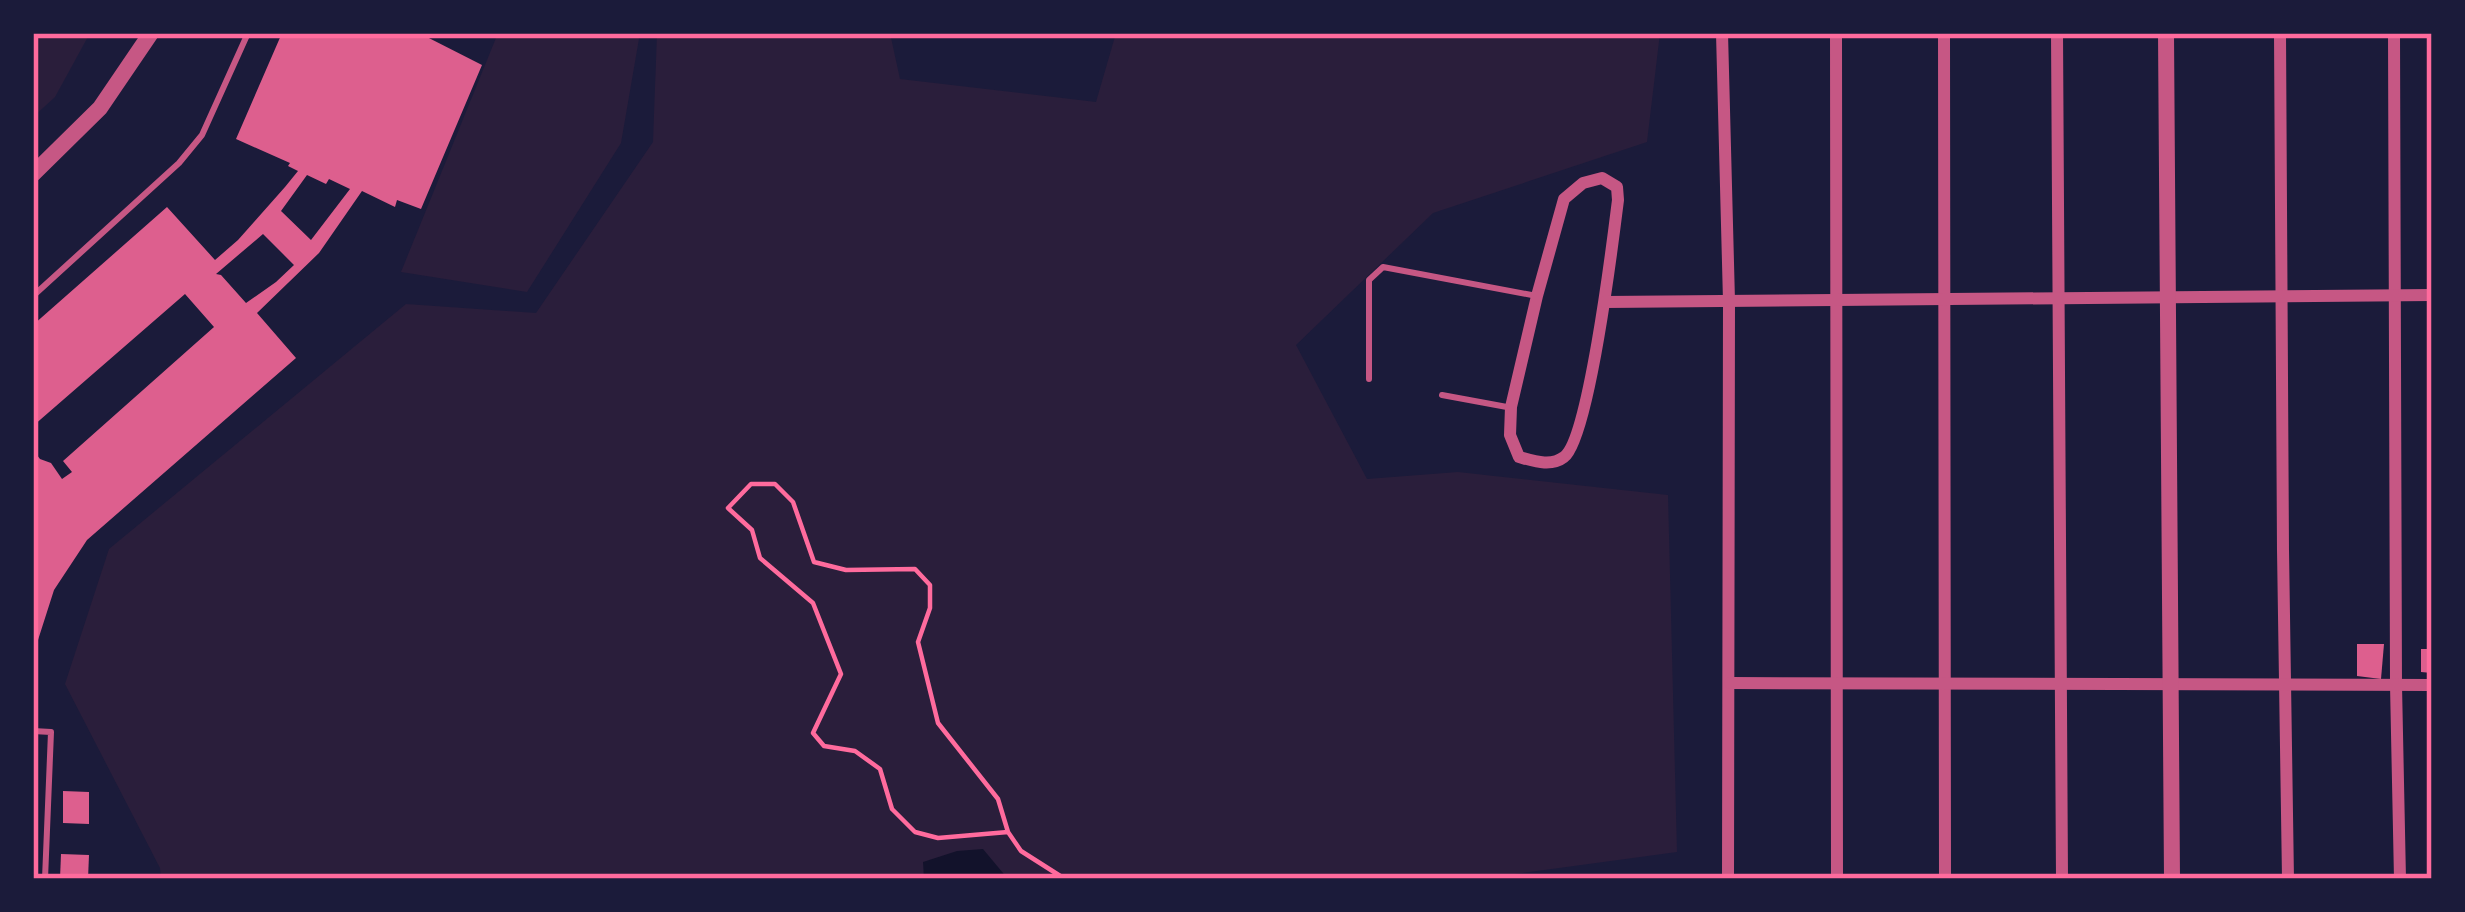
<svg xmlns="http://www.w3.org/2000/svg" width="2465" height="912" viewBox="0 0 2465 912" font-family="'Exo 2',sans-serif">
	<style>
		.green { fill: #2a1e3b }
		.water { fill: #12122b }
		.building { fill: #dd5f8e; fill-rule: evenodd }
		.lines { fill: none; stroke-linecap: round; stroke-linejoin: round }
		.path { stroke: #ff6b9d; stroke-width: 4.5 }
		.service { stroke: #c65784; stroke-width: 6 }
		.minor { stroke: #c65784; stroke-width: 12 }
		.tertiary { stroke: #c65784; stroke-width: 16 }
		.neatline { fill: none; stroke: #ff6b9d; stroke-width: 4.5 }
	</style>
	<rect width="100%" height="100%" fill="#1b1b3a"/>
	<!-- green -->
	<g class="green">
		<path d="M33 33H90L55 97 33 117Z"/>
		<path d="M498 33H640L621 143 527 292 401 272Z"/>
		<path d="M657 33H890L900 79 1096 102 1116 33H1660L1647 142 1433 213 1296 345 1367 479 1458 472 1668 495 1677 852 1478 879H161L160 868 65 684 109 549 406 304 536 313 653 142Z"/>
	</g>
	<!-- water -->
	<path class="water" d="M983 849 1008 879H924L923 862 957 851Z"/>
	<!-- building -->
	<g class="building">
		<path d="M282 33H419L482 65 421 209 397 200 395 207 362 191 319 253 257 313 296 358 87 540 54 590 38 640 33 638V450L40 459 51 463 62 479 72 472 63 461 214 327 185 294 33 426V325L167 207 215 260 238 240 285 187 298 171 288 166 290 163 236 139ZM307 175 326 184 329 179 350 189 311 240 281 211ZM263 234 294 265 276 282 246 303 221 275 216 274Z"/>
		<path d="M2357 644H2384L2381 679 2357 676Z"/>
		<path d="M2421 649H2432V673L2421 672Z"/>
		<path d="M63 791 89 792V824L63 823Z"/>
		<path d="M61 854 89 855 88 879H60Z"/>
	</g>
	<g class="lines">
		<!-- path -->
		<path class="path" d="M1008 832 938 838 915 832 892 809 880 769 855 751 824 746 813 733 841 674 813 603 760 558 752 530 728 508 751 484H775L793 502 814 562 846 570 915 569 930 585V608L918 642 938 723 998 799 1008 832 1021 851 1065 879"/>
		<!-- service -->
		<g class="service">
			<path d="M33 296 179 163 202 135 248 33"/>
			<path d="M1369 379V280L1383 267 1537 296"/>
			<path d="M1442 395 1507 407"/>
			<path d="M33 731 51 732 45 879"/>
		</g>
		<!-- minor -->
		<g class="minor">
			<path d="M1722 33 1729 301 1728 879"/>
			<path d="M1836 33 1837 879"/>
			<path d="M1944 33 1945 879"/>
			<path d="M2057 33 2062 879"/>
			<path d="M2280 33 2283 550 2288 879"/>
			<path d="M2394 33 2396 685 2400 879"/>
			<path d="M1602 178 1617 187 1618 200C1613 240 1589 439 1564 457 1551 467 1534 461 1519 457L1510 435 1511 407 1537 296 1564 199 1583 183Z"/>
			<path d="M1605 302 2432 295"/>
			<path d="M1730 683 2432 685"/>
		</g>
		<!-- tertiary -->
		<g class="tertiary">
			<path d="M2166 33 2172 879"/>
			<path d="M33 174 100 108 151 33"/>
		</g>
	</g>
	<!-- border -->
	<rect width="2465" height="912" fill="none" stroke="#1b1b3a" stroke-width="72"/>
	<rect x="36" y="36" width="2393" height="840" class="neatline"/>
</svg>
